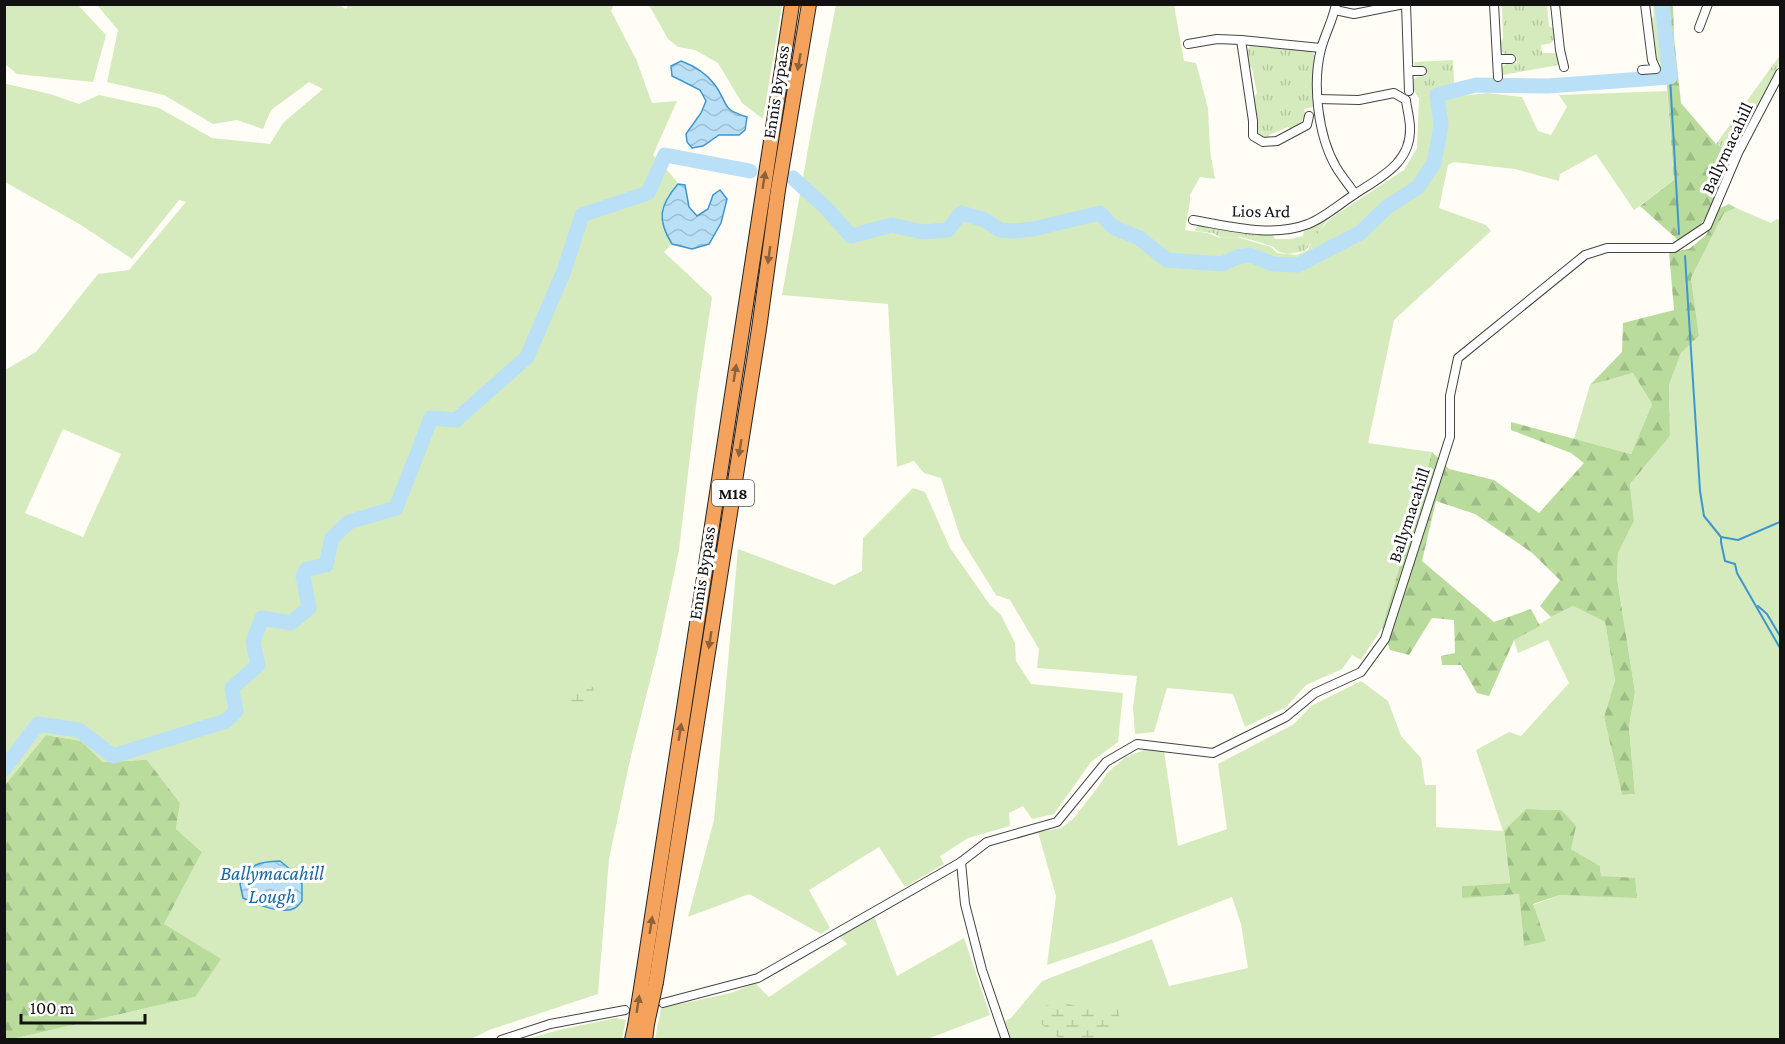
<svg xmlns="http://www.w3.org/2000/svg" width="1785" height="1044" viewBox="0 0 1785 1044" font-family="'Crimson Pro',serif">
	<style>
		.grass { fill: #d5ebbd; fill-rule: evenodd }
		.forest { fill: url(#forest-firs) }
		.wetland { fill: url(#wetland-marsh) }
		.park { fill: url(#park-tufts) }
		.water { fill: url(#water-waves); stroke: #3f96cf; stroke-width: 1.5 }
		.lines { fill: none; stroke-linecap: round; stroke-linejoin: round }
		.stream { stroke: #3f96cf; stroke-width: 2 }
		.river { stroke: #b9e0f7; stroke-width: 15 }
		.street-casing { stroke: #444; stroke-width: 10 }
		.highway-casing { stroke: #222; stroke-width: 16 }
		.street { stroke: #fff; stroke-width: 8 }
		.highway { stroke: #f5a25d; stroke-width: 14 }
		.highway-bridge-casing { stroke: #222; stroke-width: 16; stroke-linecap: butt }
		.highway-bridge { stroke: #f5a25d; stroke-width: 14 }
		.oneway { fill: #8e613b }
		.labels { text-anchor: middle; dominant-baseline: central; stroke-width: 6; stroke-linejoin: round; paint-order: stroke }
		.shield { fill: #fff; stroke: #585858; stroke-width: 1.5 }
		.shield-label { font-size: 16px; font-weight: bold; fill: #111 }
		.street-label { font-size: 18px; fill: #111; stroke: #fff }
		.water-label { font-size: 20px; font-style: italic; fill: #1768a6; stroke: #fff }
	</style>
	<defs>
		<pattern id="forest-firs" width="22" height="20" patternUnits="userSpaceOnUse" patternTransform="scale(1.5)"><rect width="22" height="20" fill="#b9dc9c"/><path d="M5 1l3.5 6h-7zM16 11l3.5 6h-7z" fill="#9ebc85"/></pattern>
		<pattern id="wetland-marsh" width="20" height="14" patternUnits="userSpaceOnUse" patternTransform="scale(1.5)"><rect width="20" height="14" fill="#d5ebbd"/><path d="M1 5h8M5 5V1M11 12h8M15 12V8" fill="none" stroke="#b6c8a1"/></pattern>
		<pattern id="park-tufts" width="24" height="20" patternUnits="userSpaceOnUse" patternTransform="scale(1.5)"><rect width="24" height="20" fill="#d5ebbd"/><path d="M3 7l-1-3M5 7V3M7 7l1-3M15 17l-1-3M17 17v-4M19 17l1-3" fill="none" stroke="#b6c8a1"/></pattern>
		<pattern id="water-waves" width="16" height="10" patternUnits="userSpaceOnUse" patternTransform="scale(1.5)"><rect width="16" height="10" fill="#b9e0f7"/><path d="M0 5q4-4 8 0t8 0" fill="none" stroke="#9ebfd3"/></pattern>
	</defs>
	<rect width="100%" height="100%" fill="#fffdf5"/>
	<!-- grass -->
	<g class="grass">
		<path d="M337 4 346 9 349 4H614L611 11 636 59 652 103 677 101 653 155 675 179 678 184 667 197 663 228 672 244 664 252 712 297 697 397 679 550 659 645 630 760 609 859 598 994 489 1030 471 1039H12L195 997 164 924 202 852 176 829 180 803 147 760 103 762 81 741 46 735 5 785V370L36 352 98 274 129 270 186 202 179 200 132 259 81 225 5 182 4 82 7 84 50 94 79 104 99 95 159 108 212 138 270 144 283 123 323 89 309 82 271 110 263 129 237 120 213 124 164 95 107 82 118 30 97 5ZM63 429 121 454 83 537 25 513Z"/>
		<path d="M4 5H78L106 35 93 82 17 74 5 64Z"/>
		<path d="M649 5H782L763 119 742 103 718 63 695 50 678 47 668 39Z"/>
		<path d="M836 5H1174L1184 61 1196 63 1208 108 1210 151 1215 179 1200 177 1190 195V202L1185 230 1207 233 1220 238 1237 237 1271 247 1277 253 1297 255 1308 250 1312 239 1331 218 1404 170 1417 148 1419 98 1444 87 1445 98 1487 93 1522 97 1538 131 1551 135 1567 107 1559 95 1667 91 1674 180 1634 210 1596 154 1560 174 1559 181 1515 169 1453 162 1448 165 1439 208 1486 225 1491 231 1394 320 1368 443 1432 452 1382 628 1361 660 1352 655 1342 669 1306 685 1286 707 1245 727 1233 694 1167 688 1154 732 1135 734 1133 708 1137 676 1037 668 1039 649 1010 600 996 595 961 539 941 478 924 473 914 461 897 467 888 304 782 295 813 121Z"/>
		<path d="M1736 208 1771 223 1777 219 1780 220V1039L1010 1040 1005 1021 1011 1018 1042 981 1152 939 1169 986 1248 968 1241 924 1232 897 1116 942 1047 965 1056 896 1038 832 1061 828 1073 819 1098 787 1107 773 1126 757 1144 750 1164 751 1178 846 1227 829 1218 764 1294 724 1311 706 1361 681 1388 701 1401 736 1421 758 1425 785H1436V827L1503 831 1476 750 1509 732 1521 736 1569 683 1548 640 1518 653 1514 640 1551 617 1573 606 1605 622 1615 680 1604 717 1622 795 1635 794 1629 727 1635 692 1617 578 1618 553 1634 521 1630 484 1670 436 1669 385 1681 353 1699 336 1691 278 1724 213ZM1526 809 1561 810 1571 849 1600 866 1601 876 1637 897 1560 895 1533 905 1524 946 1519 894 1462 897V886L1510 883 1504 832Z"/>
		<path d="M1633 373 1652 404 1631 454 1574 439 1590 385Z"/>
		<path d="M913 488 925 492 950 548 990 605 1001 615 1015 643 1016 661 1031 684 1123 693 1118 742 1091 762 1054 814 1032 819 1023 806 1009 813 1010 826 968 838 940 856 944 864 905 887 879 847 809 890 830 928 821 934 749 894 688 917 714 820 738 549 834 585 862 571 863 538Z"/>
		<path d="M874 916 897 976 964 938 990 1015 930 1038V1039H655L661 1008 731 993 755 983 769 997 847 944 840 937Z"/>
		<path d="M615 1018 626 1020 622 1039H527L559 1030Z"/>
	</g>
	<!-- forest -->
	<g class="forest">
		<path d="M1661 5H1673L1674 38 1681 103 1716 144 1732 152C1722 182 1712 229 1678 240L1640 206 1674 180Z"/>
		<path d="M1729 204 1736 208 1724 213 1691 278 1699 336 1681 353 1669 385 1670 436 1630 484 1634 521 1618 553 1617 578 1635 692 1629 727 1635 794 1622 795 1604 717 1615 680 1605 622 1573 606 1551 617 1540 606 1560 580 1531 552 1475 514 1436 501 1422 561 1494 622 1531 609 1540 626 1514 640 1489 696 1477 693 1461 665H1442L1441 656 1455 653 1454 620 1432 618 1409 655 1390 650 1382 628 1432 452 1449 469 1494 480 1539 513 1584 463 1571 453 1511 430V422L1631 454 1652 404 1633 373 1590 385 1622 352 1623 323 1674 310 1669 252 1689 249 1706 235 1720 208Z"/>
		<path d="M46 735 81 741 103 762 147 760 180 803 176 829 202 852 164 924 221 959 195 997 12 1039H5V785Z"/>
		<path d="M1526 809 1561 810 1576 826 1571 849 1600 866 1601 876 1635 878 1637 898 1560 895 1533 904 1546 941 1524 946 1519 894 1462 898V886L1510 883 1504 831Z"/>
	</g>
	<!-- wetland -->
	<g class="wetland">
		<path d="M585 682 594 688 590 701 580 709 570 705 568 699 575 687Z"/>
		<path d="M1058 1001C1082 1008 1093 1011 1119 1006V1019L1108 1032 1107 1039H1060L1041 1024 1043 1007Z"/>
	</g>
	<!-- park -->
	<g class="park">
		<path d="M1502 5H1547L1549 26 1554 29 1555 38 1551 43 1541 45 1542 53H1555L1558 57V65L1503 75 1501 70 1505 64 1517 63 1516 56 1507 55 1502 52 1500 43 1503 38Z"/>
		<path d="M1653 5H1659L1664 74 1637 76V74L1661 71 1660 62 1657 60 1651 19 1654 16Z"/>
		<path d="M1252 44 1308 50 1314 54 1316 60 1313 74V107L1304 109 1305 116 1301 122 1291 130 1288 127 1269 135V138L1264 139 1257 134 1258 122 1253 99 1257 93 1252 68 1248 65C1246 56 1245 51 1252 44Z"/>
		<path d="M1780 55C1780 78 1744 131 1732 152L1716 144Z"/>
		<path d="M1453 60 1454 86 1444 87 1419 98C1415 93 1408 82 1417 77 1420 76 1424 77 1427 76L1425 67 1415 66 1414 62Z"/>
		<path d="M1328 219 1305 251 1288 254 1279 252 1272 246 1241 237 1221 238 1213 233 1195 231 1196 227 1202 225 1272 233 1275 239H1290L1303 236 1304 230Z"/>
	</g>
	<!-- water -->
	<g class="water">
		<path d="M681 61C695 66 706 73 715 85 729 104 720 109 747 117L745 130 739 135H719L703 146 692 148 687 142 686 134 701 113 706 101 700 90 672 76 671 66Z"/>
		<path d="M678 184 685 185 689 207 697 216 708 209 713 195 720 190 727 199 721 223 709 244 692 249 672 244C657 220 659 206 678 184Z"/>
		<path d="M280 861 291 870 302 884V901C300 903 298 906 295 908 283 915 255 904 243 898L240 884C253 863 256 862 280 861Z"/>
	</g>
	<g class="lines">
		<!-- stream -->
		<g class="stream">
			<path d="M1670 77 1679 234"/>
			<path d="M1685 256 1700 491 1704 516 1721 537V542L1725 561 1735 564 1737 573 1780 648"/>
			<path d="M1721 537 1738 540 1780 522"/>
			<path d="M1758 606 1767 614 1780 636"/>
		</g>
		<!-- river -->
		<g class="river">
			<path d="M793 178 826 208 851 236 892 225 922 232 948 230 961 213 985 220 1000 230 1014 231 1033 229 1100 213 1113 227 1139 238 1167 260 1222 264 1237 257 1250 255 1273 264 1298 265 1360 233 1387 207 1418 187 1434 163 1441 125 1437 95 1476 85 1548 86 1670 77 1662 4"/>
			<path d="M4 769 38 724 79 730 113 756 226 721 236 711 232 688 258 665 253 642 262 618 291 623 309 608 303 576 307 569 326 565 332 538 349 522 396 508 431 418 456 420 527 357 564 271 582 215 648 193 665 155 750 171"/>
		</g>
		<!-- street casing -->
		<g class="street-casing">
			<g id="street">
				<path d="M1406 4 1409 91"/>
				<path d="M1494 4 1498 77"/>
				<path d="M1555 4 1560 50 1564 67"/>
				<path d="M1335 10 1354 14 1404 4"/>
				<path d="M1699 28 1708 4"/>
				<path d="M1241 40 1253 121V136L1263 142 1277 141 1307 125 1309 116"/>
				<path d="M1188 44 1217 39 1241 40 1321 48"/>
				<path d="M1497 59H1511"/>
				<path d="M1642 70 1656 69 1652 60 1645 4"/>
				<path d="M1409 71H1422"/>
				<path d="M1318 99 1359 100 1394 93 1406 100C1407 109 1410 119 1410 128 1411 163 1381 177 1355 194"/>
				<path d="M1193 220C1229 226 1272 238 1308 224 1324 218 1341 203 1355 194 1349 185 1342 177 1336 167 1318 136 1312 84 1321 49 1325 34 1333 20 1336 4"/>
				<path d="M961 862 965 904 982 970 1006 1040"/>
				<path d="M663 1003 758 978 961 862 987 842 1057 822 1106 762 1137 744 1213 753 1286 717 1315 693 1361 672 1385 639 1450 437V396L1458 358 1585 255 1607 248H1674L1707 226 1738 153 1780 73"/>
				<path d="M501 1040 550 1024 625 1010"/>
			</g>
		</g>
		<!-- highway casing -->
		<g class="highway-casing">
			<g id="highway">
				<path d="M642 982 792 4"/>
				<path d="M656 982 759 329 778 190 809 4"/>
				<path d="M632 1040 635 1026"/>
				<path d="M645 1040 647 1024"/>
			</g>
		</g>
		<!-- street -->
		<use href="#street" class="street"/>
		<!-- highway -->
		<use href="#highway" class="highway"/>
		<!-- highway-bridge casing -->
		<g class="highway-bridge-casing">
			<g id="highway-bridge">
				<path d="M647 1024 656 982"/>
				<path d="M635 1026 642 982"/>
			</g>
		</g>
		<!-- highway-bridge -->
		<use href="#highway-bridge" class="highway-bridge"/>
	</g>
	<!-- one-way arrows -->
	<defs><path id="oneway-solid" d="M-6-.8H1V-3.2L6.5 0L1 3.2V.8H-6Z" transform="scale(1.5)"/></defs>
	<g class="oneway">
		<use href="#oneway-solid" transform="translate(799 62) rotate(100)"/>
		<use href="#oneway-solid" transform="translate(764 180) rotate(-81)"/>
		<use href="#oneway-solid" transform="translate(769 255) rotate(98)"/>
		<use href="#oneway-solid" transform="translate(735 373) rotate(-81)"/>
		<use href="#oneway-solid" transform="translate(740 448) rotate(99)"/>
		<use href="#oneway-solid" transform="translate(710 640) rotate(99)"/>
		<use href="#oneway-solid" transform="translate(680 732) rotate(-81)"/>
		<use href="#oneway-solid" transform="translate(651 925) rotate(-81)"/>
		<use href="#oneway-solid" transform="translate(638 1004) rotate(-81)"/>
	</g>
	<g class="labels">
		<!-- shield labels -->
		<rect class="shield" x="712" y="480" width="42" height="26" rx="4.5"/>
		<g class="shield-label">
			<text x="733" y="493">M18</text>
		</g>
		<!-- street labels -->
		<g class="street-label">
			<text transform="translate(776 92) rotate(-81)">Ennis Bypass</text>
			<text transform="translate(1727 148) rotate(-65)">Ballymacahill</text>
			<text transform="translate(1261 211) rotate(1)">Lios Ard</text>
			<text transform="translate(1409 515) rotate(-72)">Ballymacahill</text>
			<text transform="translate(702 573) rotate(-81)">Ennis Bypass</text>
		</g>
		<!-- water labels -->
		<g class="water-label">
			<text x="272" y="873">Ballymacahill<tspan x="272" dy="23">Lough</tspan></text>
		</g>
	</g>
	<!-- border -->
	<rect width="1785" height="1044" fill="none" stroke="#111111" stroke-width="12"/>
	<!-- scale -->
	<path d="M21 1014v9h124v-9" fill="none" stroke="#111111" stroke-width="3"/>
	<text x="30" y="1014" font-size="18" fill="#111111" stroke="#ffffff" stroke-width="4.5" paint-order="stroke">100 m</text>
</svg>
